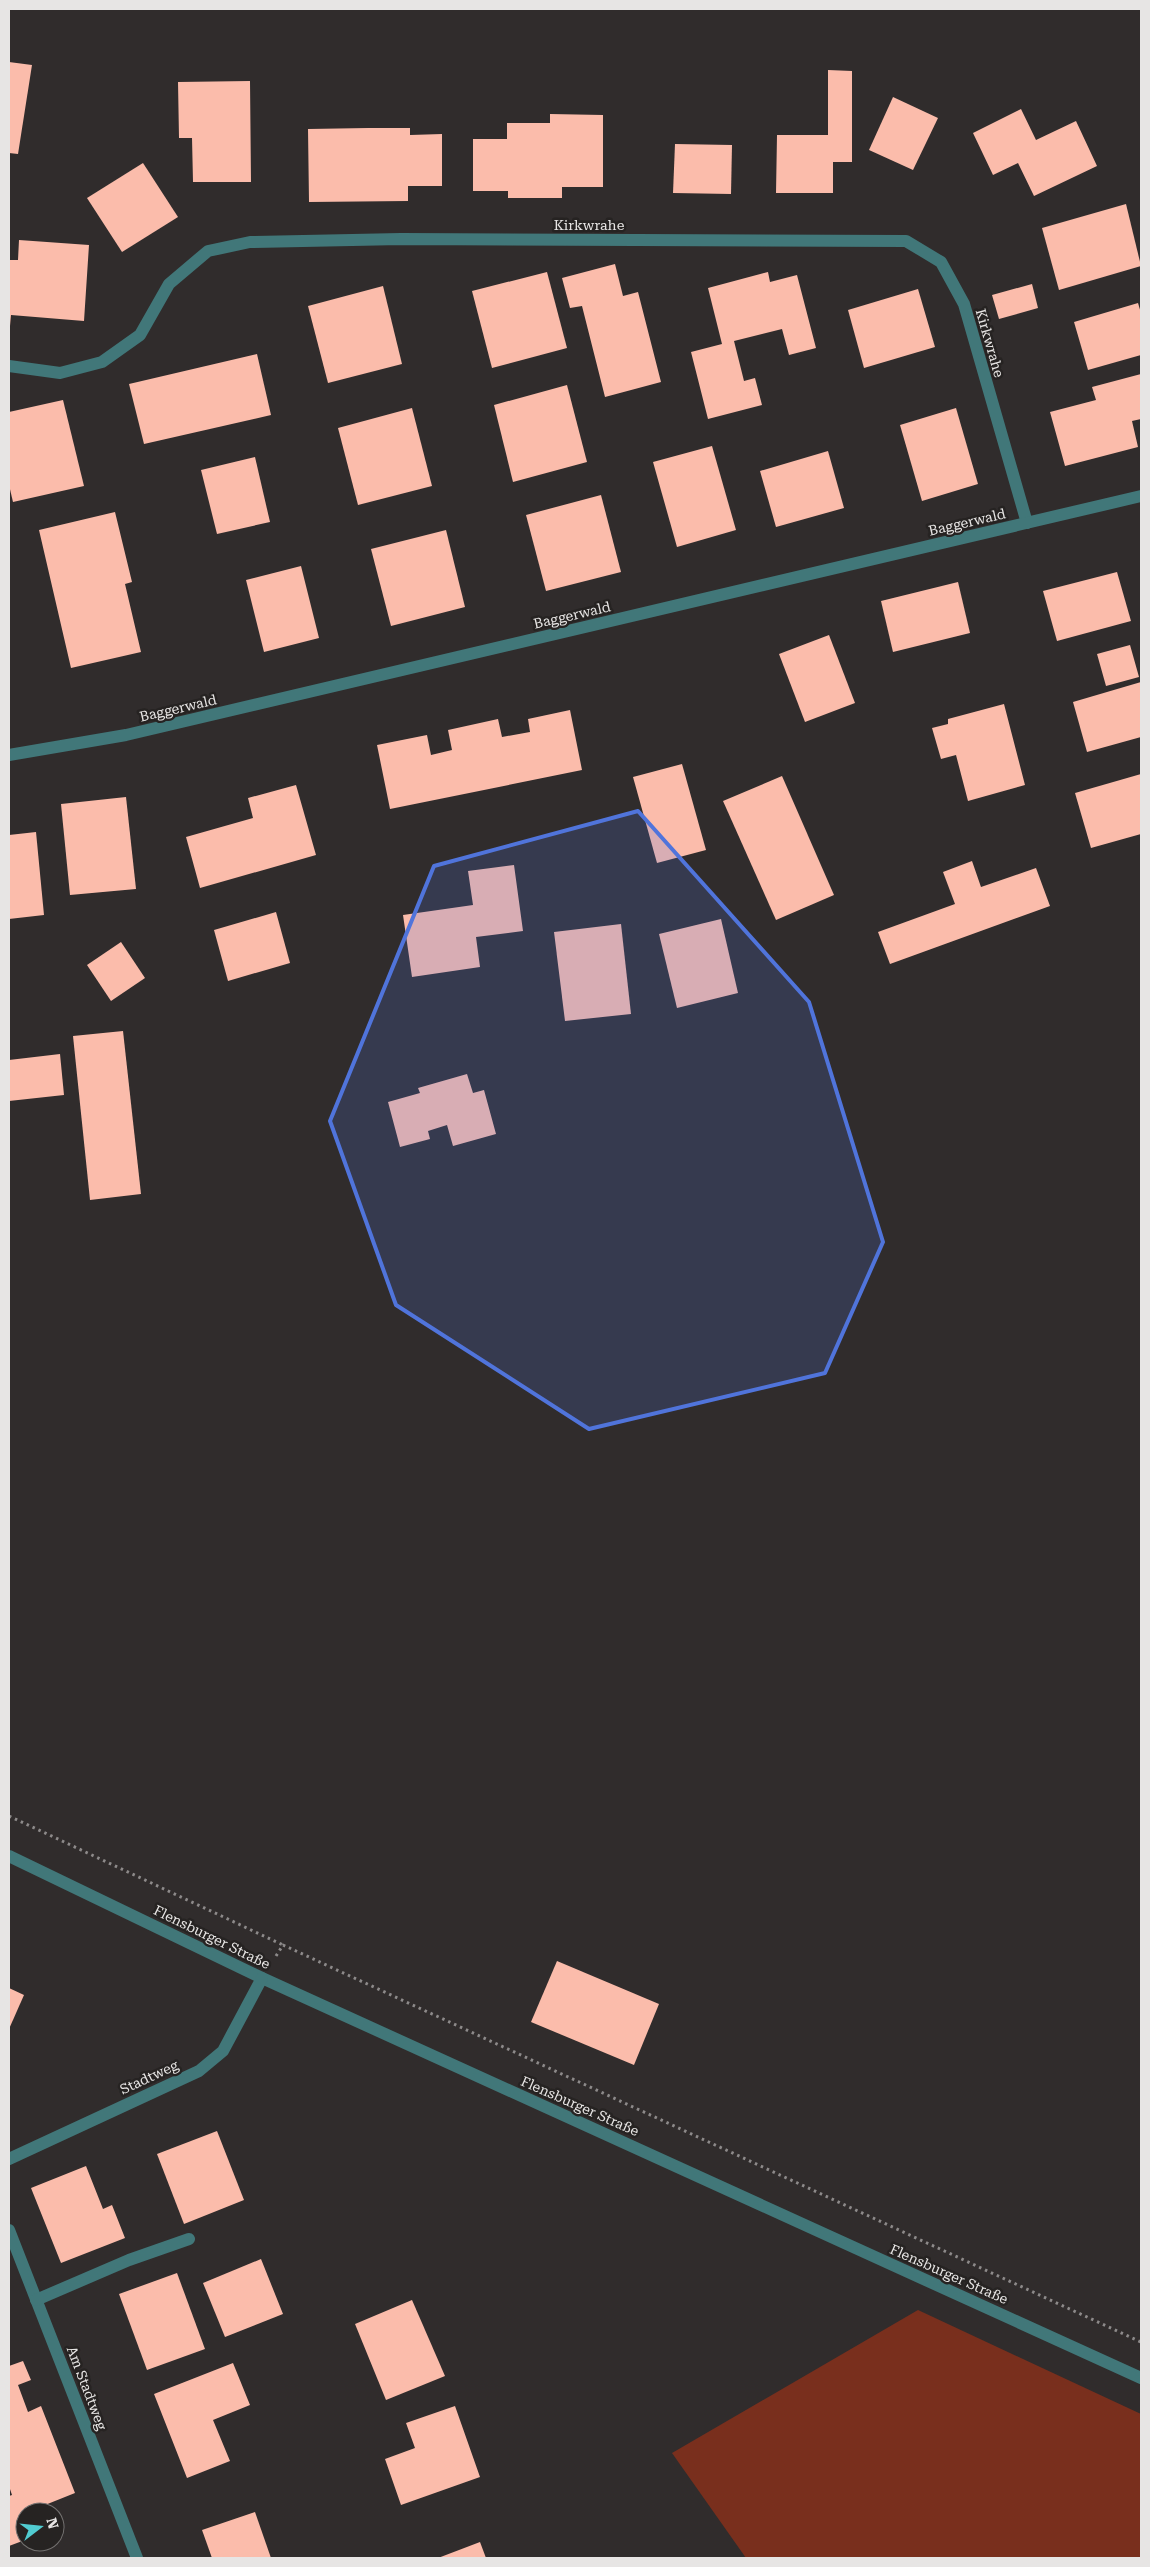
<svg xmlns="http://www.w3.org/2000/svg" width="1150" height="2567" viewBox="0 0 1150 2567" font-family="'Roboto Serif',serif">
	<style>
		.green { fill: #792f1d }
		.building { fill: #fbbcab }
		.lines { fill: none; stroke-linecap: round; stroke-linejoin: round }
		.path { stroke: #8d8a8a; stroke-width: 3; stroke-dasharray: 2.5 4; stroke-linecap: butt }
		.minor { stroke: #417779; stroke-width: 12 }
		.marked { fill: #5074db; fill-opacity: 0.2; stroke: #5074db; stroke-width: 4; stroke-linejoin: round }
		.labels { text-anchor: middle; dominant-baseline: central; stroke-width: 5; stroke-linejoin: round; paint-order: stroke }
		.street-label { font-size: 14px; fill: #e7e5e4; stroke: #262322 }
	</style>
	<rect width="100%" height="100%" fill="#302c2c"/>
	<!-- green -->
	<path class="green" d="M918 2310 1141 2414V2558H746L672 2453Z"/>
	<!-- building -->
	<g class="building">
		<path d="M9 62 32 65 18 154 9 153Z"/>
		<path d="M828 70 852 71V162H833V193H776L777 135H828Z"/>
		<path d="M250 81 251 182H193L192 138H179L178 82Z"/>
		<path d="M893 97 938 118 913 170 869 150Z"/>
		<path d="M1021 109 1036 140 1076 121 1097 166 1034 196 1018 163 993 175 973 133Z"/>
		<path d="M550 114 603 115V187H562V198H508V191H473V139H507V123H550Z"/>
		<path d="M368 128H410V135L442 134V186H408V201L309 202 308 129Z"/>
		<path d="M675 144 732 145 731 194 673 193Z"/>
		<path d="M143 163 178 217 122 252 87 198Z"/>
		<path d="M1126 204 1141 266 1059 290 1042 228Z"/>
		<path d="M19 240 89 245 84 321 11 315 9 337V260H18Z"/>
		<path d="M615 264 623 296 638 292 661 382 605 397 582 306 570 308 562 278Z"/>
		<path d="M547 272 567 348 492 368 472 291Z"/>
		<path d="M768 272 770 282 797 275 816 348 789 355 782 329 734 341 744 381 755 378 762 405 708 419 691 352 722 344 708 288Z"/>
		<path d="M1032 284 1038 308 999 319 992 295Z"/>
		<path d="M383 286 402 364 328 383 308 306Z"/>
		<path d="M918 289 935 347 864 368 848 310Z"/>
		<path d="M1138 303 1141 313V355L1088 370 1074 322Z"/>
		<path d="M257 354 271 415 144 444 129 384Z"/>
		<path d="M1141 374V419L1132 421 1138 447 1065 466 1050 412 1096 400 1092 387Z"/>
		<path d="M567 385 587 462 513 482 494 405Z"/>
		<path d="M63 400 84 486 13 502 9 485V412Z"/>
		<path d="M412 408 432 486 358 505 338 428Z"/>
		<path d="M956 408 978 484 922 501 900 425Z"/>
		<path d="M712 446 736 530 677 547 653 462Z"/>
		<path d="M828 451 844 508 776 527 760 471Z"/>
		<path d="M255 457 270 522 217 534 201 470Z"/>
		<path d="M601 495 621 572 546 591 526 515Z"/>
		<path d="M115 512 132 582 125 584 141 652 71 668 39 530Z"/>
		<path d="M446 530 465 607 391 626 371 549Z"/>
		<path d="M301 566 319 638 264 652 246 580Z"/>
		<path d="M1117 572 1131 621 1057 641 1043 591Z"/>
		<path d="M958 582 970 633 893 652 881 601Z"/>
		<path d="M829 635 855 703 805 722 779 654Z"/>
		<path d="M1130 645 1139 677 1106 686 1097 654Z"/>
		<path d="M1141 682V737L1087 752 1073 702Z"/>
		<path d="M1004 704 1025 785 968 801 956 755 941 759 932 728 948 724V719Z"/>
		<path d="M570 710 582 770 390 809 377 745 427 735 431 755 452 750 448 730 498 719 502 737 530 732 528 719Z"/>
		<path d="M682 764 706 850 657 863 633 777Z"/>
		<path d="M1141 774V834L1091 848 1075 793Z"/>
		<path d="M782 776 834 895 776 920 723 801Z"/>
		<path d="M296 785 316 855 200 888 186 837 253 818 248 798Z"/>
		<path d="M126 797 136 889 70 895 61 804Z"/>
		<path d="M36 832 44 915 9 919V835Z"/>
		<path d="M972 861 981 887 1036 868 1050 906 890 964 878 932 955 904 943 872Z"/>
		<path d="M514 865 523 931 476 937 480 967 412 977 403 915 473 905 468 871Z"/>
		<path d="M276 912 290 963 228 981 214 930Z"/>
		<path d="M721 919 738 993 677 1008 659 934Z"/>
		<path d="M621 924 631 1014 565 1021 554 932Z"/>
		<path d="M121 942 145 978 111 1001 87 965Z"/>
		<path d="M123 1031 141 1194 90 1200 73 1036Z"/>
		<path d="M60 1054 64 1095 9 1101V1060Z"/>
		<path d="M467 1074 473 1093 484 1090 496 1134 453 1146 447 1125 428 1131 430 1139 400 1147 388 1102 420 1093 418 1088Z"/>
		<path d="M557 1961 659 2004 634 2065 531 2022Z"/>
		<path d="M9 1988 24 1995 9 2029Z"/>
		<path d="M217 2131 244 2200 184 2224 157 2154Z"/>
		<path d="M86 2166 103 2209 112 2205 125 2238 61 2263 31 2188Z"/>
		<path d="M261 2259 283 2314 225 2337 203 2283Z"/>
		<path d="M177 2273 205 2349 147 2370 119 2294Z"/>
		<path d="M412 2300 445 2376 386 2400 355 2324Z"/>
		<path d="M23 2361 31 2380 18 2385 28 2412 41 2406 75 2493 20 2515 23 2522 25 2521V2540L9 2546V2496L12 2495 9 2486V2366Z"/>
		<path d="M233 2363 250 2405 213 2420 230 2461 187 2478 154 2394Z"/>
		<path d="M455 2406 480 2477 401 2505 385 2459 415 2448 406 2423Z"/>
		<path d="M255 2512 271 2558H212L202 2530Z"/>
		<path d="M480 2542 486 2558H438Z"/>
	</g>
	<g class="lines">
		<!-- path -->
		<g class="path">
			<path d="M9 1816 283 1945"/>
			<path d="M276 1956 283 1945 1141 2342"/>
		</g>
		<!-- minor -->
		<g class="minor">
			<path d="M9 366 60 373 102 362 140 335 169 284 208 251 250 242 401 239 906 241 941 262 964 304 1027 523"/>
			<path d="M9 755 126 735 1141 496"/>
			<path d="M9 1856 262 1978 1141 2378"/>
			<path d="M9 2159 199 2071 223 2051 262 1978"/>
			<path d="M9 2230 137 2558"/>
			<path d="M36 2300 129 2260 189 2239"/>
		</g>
	</g>
	<!-- marked area -->
	<path class="marked" d="M638 811 809 1002 883 1242 825 1373 589 1429 396 1305 330 1121 434 866Z"/>
	<g class="labels">
		<!-- street labels -->
		<g class="street-label">
			<text x="589" y="225">Kirkwrahe</text>
			<text transform="translate(990 343) rotate(74)">Kirkwrahe</text>
			<text transform="translate(967 522) rotate(-13)">Baggerwald</text>
			<text transform="translate(572 615) rotate(-13)">Baggerwald</text>
			<text transform="translate(178 708) rotate(-13)">Baggerwald</text>
			<text transform="translate(212 1937) rotate(26)">Flensburger Straße</text>
			<text transform="translate(149 2077) rotate(-25)">Stadtweg</text>
			<text transform="translate(580 2106) rotate(24)">Flensburger Straße</text>
			<text transform="translate(949 2274) rotate(24)">Flensburger Straße</text>
			<text transform="translate(87 2388) rotate(69)">Am Stadtweg</text>
		</g>
	</g>
	<!-- border -->
	<rect width="1150" height="2567" fill="none" stroke="#e7e5e4" stroke-width="20"/>
	<!-- north arrow -->
	<g transform="translate(40 2527) rotate(74)"><circle r="24" fill="#262322" stroke="#737170"/>
	<path d="M0-4L9 19L0 12L-9 19Z" fill="#51ccd1"/>
	<text y="-8" font-size="14" font-weight="bold" text-anchor="middle" fill="#e7e5e4">N</text>
	</g>
</svg>
